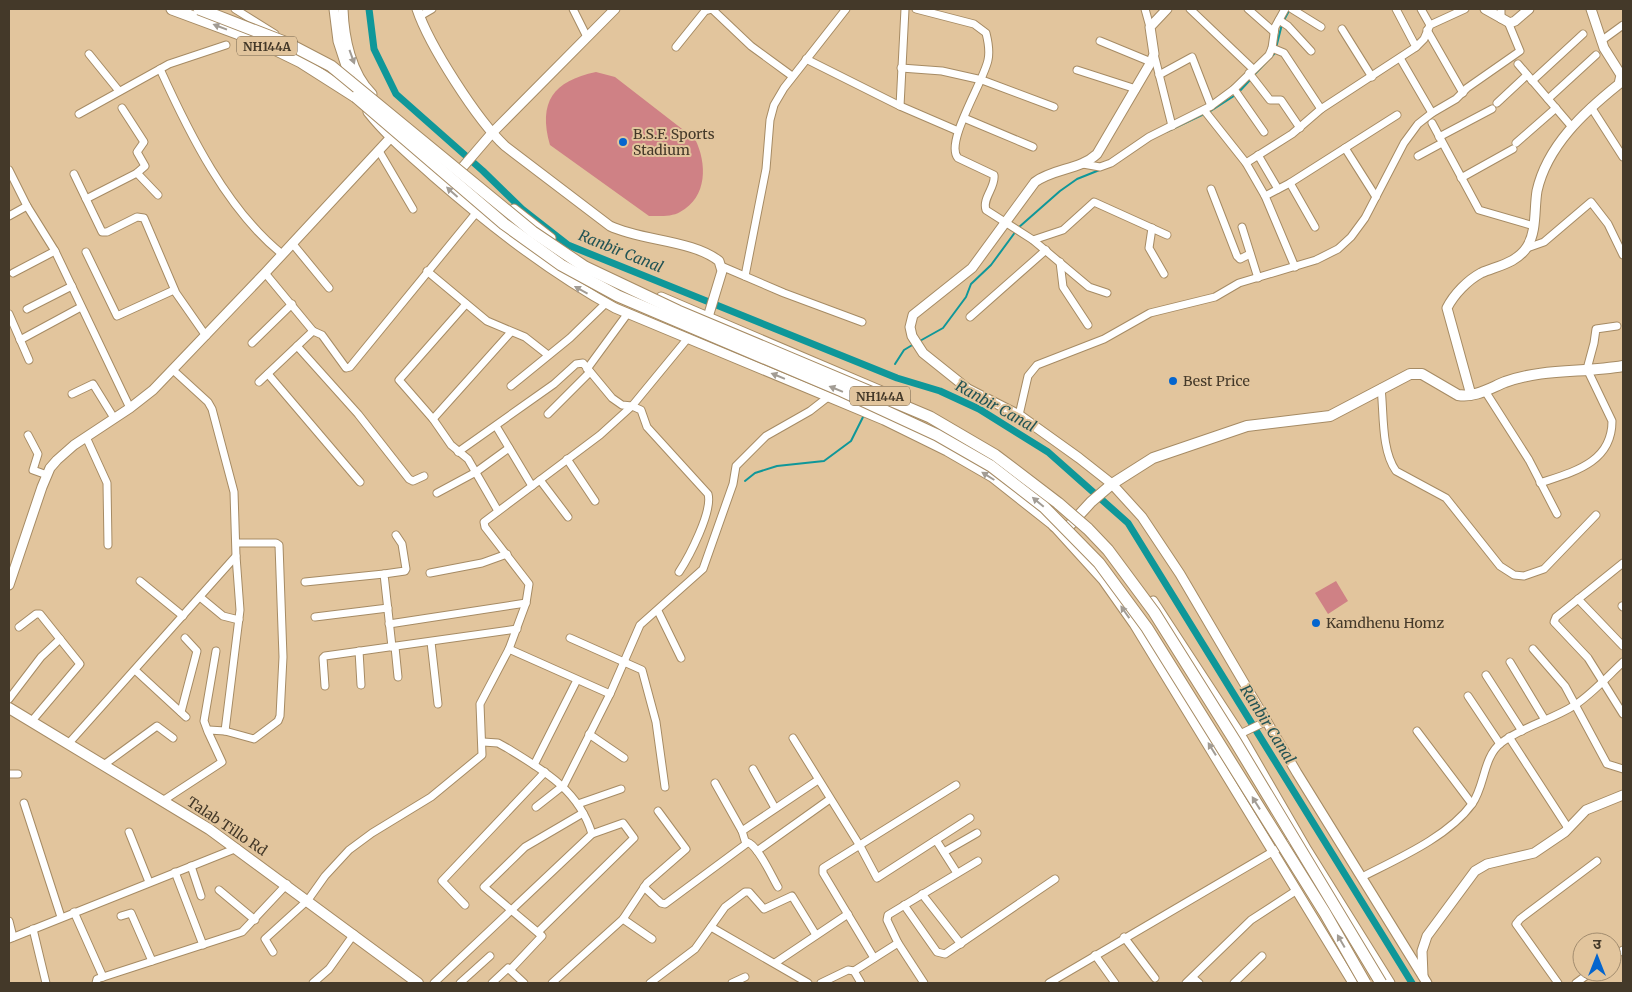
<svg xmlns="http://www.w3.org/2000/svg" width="1632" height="992" viewBox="0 0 1632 992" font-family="Merriweather,'Noto Sans Devanagari',serif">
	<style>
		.green { fill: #cf8185 }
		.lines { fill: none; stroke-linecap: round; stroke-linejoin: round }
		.stream { stroke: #0f9799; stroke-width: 2 }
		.canal { stroke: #0f9799; stroke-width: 7 }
		.minor-casing { stroke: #a68b64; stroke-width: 9 }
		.tertiary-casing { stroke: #a68b64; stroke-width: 11 }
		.secondary-casing { stroke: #a68b64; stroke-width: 12 }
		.trunk-casing { stroke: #a68b64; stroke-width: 13 }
		.minor { stroke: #fff; stroke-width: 7 }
		.tertiary { stroke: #fff; stroke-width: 9 }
		.secondary { stroke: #fff; stroke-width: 10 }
		.trunk { stroke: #fff; stroke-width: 11 }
		.trunk-bridge-casing { stroke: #a68b64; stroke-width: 13; stroke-linecap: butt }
		.trunk-bridge { stroke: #fff; stroke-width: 11 }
		.oneway { fill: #a29c94 }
		.poi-dot { fill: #0465ce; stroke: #e2c59d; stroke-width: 2 }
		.labels { text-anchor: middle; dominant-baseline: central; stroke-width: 4; stroke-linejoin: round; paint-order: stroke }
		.shield { fill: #e2c59d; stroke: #73634c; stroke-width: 1 }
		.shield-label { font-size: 12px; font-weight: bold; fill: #443929 }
		.poi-label { font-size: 14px; fill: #443929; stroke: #e2c59d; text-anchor: start }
		.street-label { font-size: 14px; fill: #443929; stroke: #e2c59d }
		.water-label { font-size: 15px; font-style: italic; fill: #225354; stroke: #e2c59d }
	</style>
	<rect width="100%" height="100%" fill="#e2c59d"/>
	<!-- green -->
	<g class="green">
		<path d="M596 72 615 77 695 139C707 163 708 197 680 212 672 217 658 216 649 216L550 145C538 102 553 81 596 72Z"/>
		<path d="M1336 581 1348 601 1328 614 1315 593Z"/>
	</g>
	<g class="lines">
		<!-- stream -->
		<g class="stream">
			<path d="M1284 20 1290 9"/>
			<path d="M1276 48 1282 24"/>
			<path d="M1253 76 1275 53"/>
			<path d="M1209 112 1237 94 1250 80"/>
			<path d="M1166 132 1204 114"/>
			<path d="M1018 228 1060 191 1077 179 1102 169"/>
			<path d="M918 342 943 328 966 297 971 284 991 265 1016 231"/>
			<path d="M895 364 904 350 914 344"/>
			<path d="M745 481 755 473 777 466 824 461 851 441 864 415"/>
		</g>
		<!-- canal -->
		<path class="canal" d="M369 9 374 49 396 94 483 171 522 209 568 245 897 378 940 391 979 409 1048 452 1128 523 1412 983"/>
		<!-- minor casing -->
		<g class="minor-casing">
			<g id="minor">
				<path d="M235 9 275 34"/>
				<path d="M573 9 587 37"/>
				<path d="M916 9 974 24 986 33C988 41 990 51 988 60 984 81 944 143 958 158L994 175C996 187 982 198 986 210L1033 240 1089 287 1107 293"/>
				<path d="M1145 9 1150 27"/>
				<path d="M1190 9 1253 69"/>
				<path d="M1248 9 1274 32"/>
				<path d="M1292 9 1321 27"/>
				<path d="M1396 9 1416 47"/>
				<path d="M1421 9 1430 25"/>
				<path d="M1501 9V19"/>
				<path d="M420 16 432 9"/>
				<path d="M1279 20 1288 26 1311 51"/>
				<path d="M1342 29 1372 77"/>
				<path d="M1427 30 1463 93"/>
				<path d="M1100 41 1151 62"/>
				<path d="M1601 41 1623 25"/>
				<path d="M676 47 705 11 712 9 751 46 792 76"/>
				<path d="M1272 48 1284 53 1321 109"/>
				<path d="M89 54 119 91"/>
				<path d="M1154 54 1172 126"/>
				<path d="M1400 58 1432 113"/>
				<path d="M806 59 900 106 958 131"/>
				<path d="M1518 64 1572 127"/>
				<path d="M901 68 942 71 982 80 1054 107"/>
				<path d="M160 69C189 133 227 210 282 254"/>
				<path d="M1077 70 1136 89"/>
				<path d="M1249 73 1270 100H1281L1300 128"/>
				<path d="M1159 75 1192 57 1211 106"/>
				<path d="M1532 81 1583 34"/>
				<path d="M1234 89 1264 132"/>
				<path d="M1548 99 1596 55"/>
				<path d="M1497 103 1527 75"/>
				<path d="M900 106 905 9"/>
				<path d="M1591 107 1623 157"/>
				<path d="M1204 110 1246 163 1265 196 1295 267"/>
				<path d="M79 114 169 64 226 45"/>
				<path d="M964 118 1033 147"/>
				<path d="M1432 123 1479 210 1534 226"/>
				<path d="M1439 137 1492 109"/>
				<path d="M1516 143 1556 108"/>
				<path d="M1345 148 1376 197"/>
				<path d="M379 151 413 209"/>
				<path d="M1258 155 1278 189"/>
				<path d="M1418 156 1442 143"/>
				<path d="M1246 163 1292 134 1321 109 1416 47 1424 39 1430 25 1465 9"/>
				<path d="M1083 164 1100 167 1111 163 1149 137 1211 106 1234 89 1269 55 1272 48 1275 27 1285 9"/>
				<path d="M9 170 27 206 55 251 130 408"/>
				<path d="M137 173 158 195"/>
				<path d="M74 174 102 232H107L137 217 144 218 176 293 206 336"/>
				<path d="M1461 178 1513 149"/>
				<path d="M1290 183 1315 227"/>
				<path d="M1211 189 1237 256 1240 259 1250 254"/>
				<path d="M1265 196 1290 183 1397 115"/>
				<path d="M86 199 137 173 145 166 137 152 144 142 122 108"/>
				<path d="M9 216 27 206"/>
				<path d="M1242 227 1258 278"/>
				<path d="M1152 228 1149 248 1164 274"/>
				<path d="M1033 240 1063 230 1094 202 1167 235"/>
				<path d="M292 243 329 288"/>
				<path d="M1527 248 1544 242 1591 202 1608 224 1623 255"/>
				<path d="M86 252 117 316 174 290"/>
				<path d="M1060 262 1063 287 1088 325"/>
				<path d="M721 266 784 293 862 322"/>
				<path d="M427 271 487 321 525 337 548 355"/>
				<path d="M13 273 55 251"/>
				<path d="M745 276 766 169 770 120 774 105 784 88 846 9"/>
				<path d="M466 304 399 380 433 419 451 445 468 459 498 511"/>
				<path d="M27 309 72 286"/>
				<path d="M9 314 29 360"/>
				<path d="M970 317 1046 250"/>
				<path d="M313 331 322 335 346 368 350 367 476 213"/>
				<path d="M20 340 81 307"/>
				<path d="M252 343 292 304"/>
				<path d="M297 346 358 414 409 479 413 481 424 476"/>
				<path d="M587 369 628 313"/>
				<path d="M268 374 360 482"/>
				<path d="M259 382 313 331 265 273"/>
				<path d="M511 386 570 338 606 303"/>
				<path d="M1381 388C1384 413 1381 450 1396 471L1446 498 1500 566 1514 575 1524 576 1544 569 1596 515"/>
				<path d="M1485 391 1529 460 1557 514"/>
				<path d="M72 394 93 384 114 418"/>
				<path d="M548 414 590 372"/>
				<path d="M1019 415 1028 376 1037 365 1104 339 1150 313 1215 297 1239 283 1316 260 1338 249 1351 237 1365 218 1404 143 1418 124 1432 113 1456 99 1467 88 1520 51 1508 22"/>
				<path d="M433 419 511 332"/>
				<path d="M496 426 532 486"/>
				<path d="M28 435 38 454 33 470 47 475"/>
				<path d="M86 437 107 483 108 545"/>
				<path d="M458 452 554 384 576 364 583 363 612 398 622 405 632 406 641 410 647 427 708 494C713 511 689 557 679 572"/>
				<path d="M567 459 595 501"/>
				<path d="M540 480 568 517"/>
				<path d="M1540 483C1573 472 1612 463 1612 421L1587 369 1594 343 1596 329 1617 326"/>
				<path d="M437 493 476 472 509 448"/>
				<path d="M1623 563 1556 617 1554 622 1588 658 1623 714"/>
				<path d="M430 573 482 563 507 554"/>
				<path d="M140 581 183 616"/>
				<path d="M305 582 384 574"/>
				<path d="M200 597 223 616 239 620"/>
				<path d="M1578 599 1623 646"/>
				<path d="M1622 606 1623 607"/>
				<path d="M658 611 681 658"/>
				<path d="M315 617 388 608"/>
				<path d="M389 624 526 603"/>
				<path d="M19 627 36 614H40L80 664 31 722"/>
				<path d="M570 638 642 670 656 722 665 787"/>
				<path d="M431 642 438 704"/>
				<path d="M392 647 384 574 405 571 406 569 402 544 396 535"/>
				<path d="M395 647 398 677"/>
				<path d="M509 649 526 603 529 584 485 527 484 522 600 435 632 406 688 338"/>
				<path d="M1533 649 1565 686 1607 764 1623 769"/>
				<path d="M359 651 361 685"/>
				<path d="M1510 662 1545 720"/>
				<path d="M135 670 186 717"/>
				<path d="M1486 675 1522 731"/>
				<path d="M325 686 323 658 325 656 517 629"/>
				<path d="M1468 696 1500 744"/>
				<path d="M9 699 41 657 60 639"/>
				<path d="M181 712 197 651 185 638"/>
				<path d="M225 731 240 610 236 556"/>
				<path d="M1417 731 1472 804"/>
				<path d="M208 732 204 721 216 651"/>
				<path d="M589 734 624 758"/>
				<path d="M1240 734 1267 721"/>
				<path d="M1509 737 1568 828"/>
				<path d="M793 738 860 846 877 878 970 818"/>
				<path d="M69 743 236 556 234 492 212 409 208 402 173 370"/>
				<path d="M105 764 157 726 173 738"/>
				<path d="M534 765 577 680"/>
				<path d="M753 769 775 808"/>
				<path d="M9 774H18"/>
				<path d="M164 800 222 762 209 734V730L225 731 254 739 278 721 280 716 283 657 279 545 276 543H237"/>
				<path d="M24 803 61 917"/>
				<path d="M578 804 621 789"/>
				<path d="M536 807 564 785 610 694 640 625 703 569 733 484 736 466 766 436 810 411 828 397"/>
				<path d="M742 831 818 780"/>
				<path d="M129 832 149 882"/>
				<path d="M936 840 957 873"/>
				<path d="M747 842C758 845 772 877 778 887"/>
				<path d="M757 851 830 799"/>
				<path d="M944 852 977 833"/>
				<path d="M191 866 201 896"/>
				<path d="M175 872 203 945"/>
				<path d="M1362 877C1397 859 1448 837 1472 804 1485 786 1483 757 1501 743 1523 726 1552 720 1575 705 1592 694 1608 676 1623 662"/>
				<path d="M644 887 661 903 665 904 746 844 742 831 715 783"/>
				<path d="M219 890 255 920"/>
				<path d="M922 894 961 944"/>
				<path d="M465 905 442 881 545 772"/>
				<path d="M904 905 937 952 945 954 1055 879"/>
				<path d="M74 912 103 977"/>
				<path d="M121 916 131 913 152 961"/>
				<path d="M623 919 652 939"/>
				<path d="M9 921 13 937"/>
				<path d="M711 927 808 983"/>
				<path d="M33 929 46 983"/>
				<path d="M538 932 634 838 623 823 592 834"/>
				<path d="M1124 937 1155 978"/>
				<path d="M9 939 237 848"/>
				<path d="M898 943 924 983"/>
				<path d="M273 952 265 939 308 900 325 876 349 850 372 833 431 797 482 755 480 704 509 649 610 694"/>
				<path d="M1095 955 1115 983"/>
				<path d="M1612 957 1623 950"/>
				<path d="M874 958 823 873V868L956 785"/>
				<path d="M775 963 848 914"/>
				<path d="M511 969 542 936 484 887 525 847 583 813"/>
				<path d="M854 971 898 943 887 920 888 915 978 861"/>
				<path d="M1193 978 1199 983"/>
				<path d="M96 983 97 979 242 932 287 884"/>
				<path d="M313 983 329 969 354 934"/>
				<path d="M434 983 592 834C579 790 543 770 507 748L498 743 483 742"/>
				<path d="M460 983 490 956"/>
				<path d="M492 983 508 968 524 983"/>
				<path d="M552 983 623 919 647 883 686 849 658 811"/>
				<path d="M650 983 695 949 725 907 745 892H749L764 909 792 896 816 935"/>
				<path d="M732 983 745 977"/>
				<path d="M821 983 848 970 854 971 861 983"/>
				<path d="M1049 983 1296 838"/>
				<path d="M1186 983 1251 920 1294 892"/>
				<path d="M1234 983 1262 956"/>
				<path d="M1558 983 1516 924 1520 919 1597 861"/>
				<path d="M1576 983 1591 972"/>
			</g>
		</g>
		<!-- tertiary casing -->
		<g class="tertiary-casing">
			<g id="tertiary">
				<path d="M334 9 338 41 351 81"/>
				<path d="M343 9C344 38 351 73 372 94"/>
				<path d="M417 9C429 45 477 120 505 146L610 226C641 241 693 240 719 261L722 271 708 317"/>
				<path d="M1167 9 1150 27 1154 54 1151 62 1097 154C1080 170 1054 168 1035 182L972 268 913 315 910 327 912 336 923 353 968 389 1019 415 1079 458 1112 484 1142 517 1180 574 1297 773 1427 983"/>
				<path d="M1485 9 1510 23 1515 21 1529 9"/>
				<path d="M368 112C387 136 411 156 433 176 490 226 549 272 615 308L884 420 947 451 992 477 1054 526 1103 580 1134 624 1353 983"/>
				<path d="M462 168 492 133 615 9"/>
				<path d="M514 209 551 238"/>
				<path d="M661 297 905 401"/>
				<path d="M1471 395 1447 308C1454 294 1468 280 1481 273 1497 266 1517 263 1527 247 1537 231 1534 209 1537 191 1547 146 1584 112 1619 84L1621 75 1604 48 1591 9"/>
				<path d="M9 585 42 487 50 468 57 460 74 445 130 408 153 390 265 273 394 134"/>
				<path d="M1153 601 1240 734 1307 850 1390 983"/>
				<path d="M1423 976 1422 951 1427 936 1475 871 1487 864 1534 853 1565 832 1586 810 1623 795"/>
			</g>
		</g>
		<!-- secondary casing -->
		<g class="secondary-casing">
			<g id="secondary">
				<path d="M1054 526 1065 528 1070 525 1091 502 1112 484 1153 458 1247 426 1330 416 1410 374H1422L1458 395C1475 398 1490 388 1505 382 1543 368 1584 373 1623 366"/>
				<path d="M9 708 209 829 418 983"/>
			</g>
		</g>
		<!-- trunk casing -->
		<g class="trunk-casing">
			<path id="trunk" d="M172 9 258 41 301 62 356 97"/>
		</g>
		<!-- minor -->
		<use href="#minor" class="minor"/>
		<!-- tertiary -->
		<use href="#tertiary" class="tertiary"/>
		<!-- secondary -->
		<use href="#secondary" class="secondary"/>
		<!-- trunk -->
		<use href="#trunk" class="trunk"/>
		<!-- trunk-bridge casing -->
		<g class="trunk-bridge-casing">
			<g id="trunk-bridge">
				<path d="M199 9 287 43 331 66 533 232 585 267 678 311 930 417 995 455 1058 503 1088 529 1108 550 1154 612 1235 741 1381 983"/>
				<path d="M356 97 504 224 561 265 618 296 842 391 937 435 991 466 1044 507 1099 563 1147 628 1325 913 1365 983"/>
			</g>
		</g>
		<!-- trunk-bridge -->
		<use href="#trunk-bridge" class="trunk-bridge"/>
	</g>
	<!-- one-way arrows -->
	<defs><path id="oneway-solid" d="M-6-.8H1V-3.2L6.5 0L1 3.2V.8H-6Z" transform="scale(1.25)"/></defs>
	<g class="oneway">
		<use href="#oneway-solid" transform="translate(220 27) rotate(-159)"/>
		<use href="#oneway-solid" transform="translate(352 57) rotate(70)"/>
		<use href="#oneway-solid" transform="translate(452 192) rotate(-138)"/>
		<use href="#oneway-solid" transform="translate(581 290) rotate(-151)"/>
		<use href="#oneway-solid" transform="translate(778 376) rotate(-158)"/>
		<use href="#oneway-solid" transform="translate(836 389) rotate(-158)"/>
		<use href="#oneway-solid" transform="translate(988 476) rotate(-148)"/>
		<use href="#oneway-solid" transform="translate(1038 502) rotate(-140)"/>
		<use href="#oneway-solid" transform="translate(1125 612) rotate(-125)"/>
		<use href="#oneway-solid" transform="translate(1212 749) rotate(-122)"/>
		<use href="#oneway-solid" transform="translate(1256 803) rotate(-122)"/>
		<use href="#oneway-solid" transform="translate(1341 941) rotate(-120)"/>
	</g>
	<!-- markers -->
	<g class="poi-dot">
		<circle cx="623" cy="142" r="5"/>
		<circle cx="1173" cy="381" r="5"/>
		<circle cx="1316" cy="623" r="5"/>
	</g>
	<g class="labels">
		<!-- shield labels -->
		<g class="shield">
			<rect x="237" y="36.5" width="60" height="19" rx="4"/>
			<rect x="850" y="386.5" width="60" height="19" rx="4"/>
		</g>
		<g class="shield-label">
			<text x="267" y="46">NH144A</text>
			<text x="880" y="396">NH144A</text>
		</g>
		<!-- poi labels -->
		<g class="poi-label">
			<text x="633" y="134">B.S.F. Sports<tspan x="633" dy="16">Stadium</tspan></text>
			<text x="1183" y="381">Best Price</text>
			<text x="1326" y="623">Kamdhenu Homz</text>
		</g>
		<!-- street labels -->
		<g class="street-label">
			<text transform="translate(227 826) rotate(34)">Talab Tillo Rd</text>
		</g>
		<!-- water labels -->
		<g class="water-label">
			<text transform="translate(621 251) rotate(22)">Ranbir Canal</text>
			<text transform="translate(996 406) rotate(29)">Ranbir Canal</text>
			<text transform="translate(1268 724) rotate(58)">Ranbir Canal</text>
		</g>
	</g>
	<!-- border -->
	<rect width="1632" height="992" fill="none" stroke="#443929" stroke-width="20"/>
	<!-- north arrow -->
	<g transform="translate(1597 957)"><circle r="24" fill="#e2c59d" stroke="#a38d6f"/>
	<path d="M0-4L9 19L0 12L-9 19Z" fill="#0465ce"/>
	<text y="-8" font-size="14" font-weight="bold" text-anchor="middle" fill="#443929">उ</text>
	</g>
</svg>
